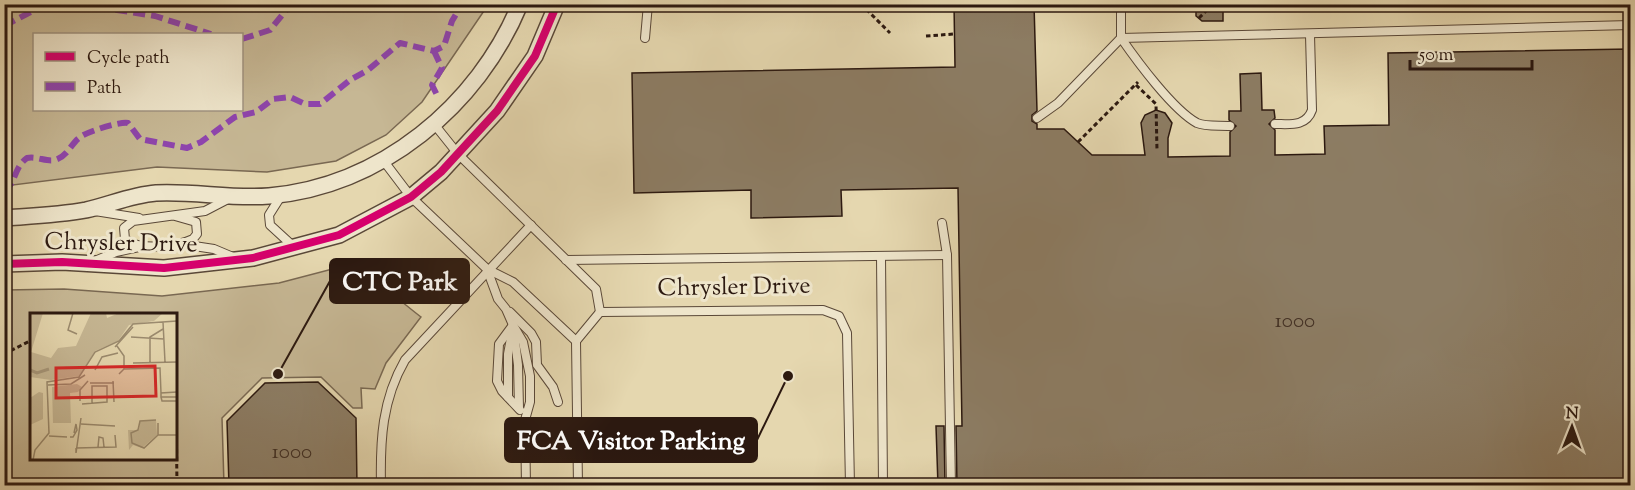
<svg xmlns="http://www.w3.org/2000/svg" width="1635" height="490" viewBox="0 0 1635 490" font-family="'Sorts Mill Goudy',serif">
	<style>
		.green { fill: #c6b794; stroke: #796852; stroke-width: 1.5; fill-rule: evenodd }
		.building { fill: #8c7c63; stroke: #2c1910; stroke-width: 1.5 }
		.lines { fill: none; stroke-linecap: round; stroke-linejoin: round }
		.lane-casing { stroke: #5a4838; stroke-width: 10 }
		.street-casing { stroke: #5a4838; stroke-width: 18 }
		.path { stroke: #2c1910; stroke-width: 3; stroke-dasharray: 4.5 3; stroke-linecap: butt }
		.lane { stroke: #eee5cb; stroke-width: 8 }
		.street { stroke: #eee5cb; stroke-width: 15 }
		.quiet { stroke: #8e44ad; stroke-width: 6; stroke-dasharray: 12 6; stroke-linecap: butt }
		.cycleway-casing { stroke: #eee5cb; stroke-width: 11 }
		.cycleway { stroke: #d6006c; stroke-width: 8 }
		.labels { text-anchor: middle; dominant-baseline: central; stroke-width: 6; stroke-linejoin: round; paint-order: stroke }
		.number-label { font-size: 21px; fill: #443225 }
		.street-label { font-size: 24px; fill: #2c1910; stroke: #eee5cb }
		.inset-river { fill: none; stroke: #a69679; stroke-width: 3 }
		.inset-road { fill: none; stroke: #9b8b6f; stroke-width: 1.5 }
		.view { fill: #d62828; fill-opacity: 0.15; stroke: #d62828; stroke-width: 3 }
		.inset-edge { fill: none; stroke: #2c1910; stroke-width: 3 }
		.leader { fill: none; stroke: #2c1910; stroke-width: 2 }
		.callout-dot { fill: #2c1910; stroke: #eee5cb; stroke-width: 2 }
		.callout { fill: #2c1910; stroke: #2c1910; stroke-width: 2 }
		.callout-label { font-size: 26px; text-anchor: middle; font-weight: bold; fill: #fff }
	</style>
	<rect width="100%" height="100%" fill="#e5d7af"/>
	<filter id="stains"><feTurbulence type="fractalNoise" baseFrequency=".00333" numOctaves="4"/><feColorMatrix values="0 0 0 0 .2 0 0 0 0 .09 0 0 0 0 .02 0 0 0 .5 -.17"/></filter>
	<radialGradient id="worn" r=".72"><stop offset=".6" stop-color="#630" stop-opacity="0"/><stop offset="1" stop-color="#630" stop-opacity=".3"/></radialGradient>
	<!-- green -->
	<g class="green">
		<path d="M4 5 5 4 488 5 422 102 386 135 336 161 267 172 157 167 5 186ZM242 34V110H34V34Z"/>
		<path d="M340 267C372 274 395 297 421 317L386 363 375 389 361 388 362 408H353L321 377 262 378 222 418 224 485H5V290L64 289 162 296 279 283ZM176 314V458H32V314Z"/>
	</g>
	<!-- building -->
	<g class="building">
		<path d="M954 4H1034L1037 111 1032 115V121L1037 124V129H1064L1092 155H1145L1141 123 1145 115 1156 110 1165 113 1172 123 1168 138V157L1230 156V132L1236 126 1229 120V111H1241L1240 74 1261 73 1262 110H1274L1275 118 1269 124 1275 130V155L1325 154 1324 126 1389 125 1388 53 1630 49V486H957L956 426H962L958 188 841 190 842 216 751 218V190L634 193 632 73 955 67Z"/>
		<path d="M1196 4H1223V21H1202L1196 16Z"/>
		<path d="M318 382 356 418 357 486H229L227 421 265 383Z"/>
		<path d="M936 426H944L945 486H938Z"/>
	</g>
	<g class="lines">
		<!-- lane casing -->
		<g class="lane-casing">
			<g id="lane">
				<path d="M645 38 648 4"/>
				<path d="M1121 38 1630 25"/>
				<path d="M1121 38C1137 61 1173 110 1197 123 1206 127 1220 125 1230 126"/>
				<path d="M1037 118 1058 103 1121 38V4"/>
				<path d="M434 124 458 154 596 289 600 312"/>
				<path d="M1275 124C1290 124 1306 127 1312 110L1310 35"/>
				<path d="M383 160 411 197 487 269 513 282 576 341"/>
				<path d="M281 196 269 215 270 225 294 247"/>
				<path d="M95 211 139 218"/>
				<path d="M175 216 196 222 197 234 193 239C176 247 139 251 125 239L124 228 133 221 205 211 228 199"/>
				<path d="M942 223 947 255 951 486"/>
				<path d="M181 244 214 249 233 257"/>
				<path d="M881 256 883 486"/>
				<path d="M97 260 116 252 139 247"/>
				<path d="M566 260 947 255"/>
				<path d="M487 269 498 299 506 309 513 325 518 365 519 408"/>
				<path d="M510 312 531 333 536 342 537 365 553 387 558 402"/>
				<path d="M513 325 523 342 530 376V402L525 420 526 486"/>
				<path d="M513 325 499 344 497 381 502 391 520 410"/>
				<path d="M508 397V354L512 333"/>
				<path d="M381 486C380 440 382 400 405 360L531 225"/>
				<path d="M578 486 576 341 600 312 823 310 839 316 847 333 850 486"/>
			</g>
		</g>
		<!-- street casing -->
		<g class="street-casing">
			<g id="street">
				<path d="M4 218C32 216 59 215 86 210 109 205 131 195 156 193 194 191 231 199 269 196 381 186 478 106 520 4"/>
				<path d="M4 264 62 262 164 268 253 258 339 235 411 197 441 172 497 111 535 56 557 4"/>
			</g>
		</g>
		<!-- path -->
		<g class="path">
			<path d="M861 4 890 33"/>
			<path d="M1199 18 1213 4"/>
			<path d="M926 36 954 34"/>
			<path d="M1136 85 1156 104 1157 151"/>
			<path d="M1078 142 1138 82"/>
			<path d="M4 354 32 340"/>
			<path d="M176 404 177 486"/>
		</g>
		<!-- lane -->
		<use href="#lane" class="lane"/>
		<!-- street -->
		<use href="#street" class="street"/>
		<!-- quiet -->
		<g class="quiet">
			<path d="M80 4 155 16 211 34"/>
			<path d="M4 26 46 4"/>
			<path d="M242 39 270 30 291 4"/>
			<path d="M434 51 442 68 432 85 438 97"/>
			<path d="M4 192C16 183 14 167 27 158 37 156 46 162 55 160 68 156 70 145 79 138 85 132 121 121 128 123L140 139 187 148 201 142 235 117 256 112 273 99 290 97 305 104H320L350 80 368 70 400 43 434 51 444 46 452 21 462 4"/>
		</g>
		<!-- cycleway casing -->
		<g class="cycleway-casing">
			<path id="cycleway" d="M4 264 62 262 164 268 253 258 339 235 411 197 441 172 497 111 535 56 557 4"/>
		</g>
		<!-- cycleway -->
		<use href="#cycleway" class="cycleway"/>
	</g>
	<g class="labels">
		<!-- number labels -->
		<g class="number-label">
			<text x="1295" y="322">1000</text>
			<text x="292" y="453">1000</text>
		</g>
		<!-- street labels -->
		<g class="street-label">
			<text transform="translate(121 244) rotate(1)">Chrysler Drive</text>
			<text transform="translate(734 288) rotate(-1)">Chrysler Drive</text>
		</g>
	</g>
	<!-- overview -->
	<g transform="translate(30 313)">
		<rect width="147" height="147" fill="#e5d7af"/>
		<path d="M0 0H13L1 39 21 45 28 35 46 33 61 0H76L77 5 89 0H133L124 8 99 12 88 28 65 38 49 63 21 67 0 64ZM47 71 52 74 48 79 40 80 41 110H23L22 74ZM9 79 13 80V106L0 112V85ZM126 107 127 122 112 135 103 132 99 137 98 117H109L110 108Z" fill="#c6b794"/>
		<path class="inset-river" d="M0 57 7 60 19 56"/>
		<path class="inset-road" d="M43 0 38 17 47 21M133 9 135 49M101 24 134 26M87 33 94 43V56L89 61M85 34 103 14M120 49V24L133 16M103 50 147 49M94 56 130 55 131 80M65 57 72 44 88 40M83 68 84 89M60 70H84M18 72 41 71 55 62M147 79 131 80V84H147M131 84 132 88H147M50 88V77L58 68M52 91 77 89V73H62V90M126 107 110 108 108 117 101 120 102 130 114 135 128 122M128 110V122H147M51 111 85 113M19 123 37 124M40 124H43L47 117 46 111 44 120M68 134 69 124 73 125 74 134M46 135 86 134 85 122M46 135V140L51 105M3 147 5 137 19 120 17 69 49 64 65 39 89 28 103 11 147 8"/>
		<path class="view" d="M125 53 126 83 26 85V55Z"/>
		<rect width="147" height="147" class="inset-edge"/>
	</g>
	<!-- callouts -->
	<path class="leader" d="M278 374L330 281M788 376L757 440"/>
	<g class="callout-dot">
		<circle cx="278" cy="374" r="6"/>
		<circle cx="788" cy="376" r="6"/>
	</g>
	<g class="callout">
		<rect x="330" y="259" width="139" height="44" rx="6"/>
		<rect x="505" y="418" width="252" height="44" rx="6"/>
	</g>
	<g class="callout-label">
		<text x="400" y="290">CTC Park</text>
		<text x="631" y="449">FCA Visitor Parking</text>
	</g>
	<!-- margin -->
	<rect width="1635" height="490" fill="none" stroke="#e5d7af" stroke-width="24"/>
	<rect x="6" y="6" width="1623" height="478" fill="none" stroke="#2c1910" stroke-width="3"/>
	<rect x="12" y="12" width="1611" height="466" fill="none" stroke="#2c1910" stroke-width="1.5"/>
	<!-- legend -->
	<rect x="33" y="33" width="210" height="78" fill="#eee5cb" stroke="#a09380" stroke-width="1.5"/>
	<rect x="45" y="52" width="30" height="9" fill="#d6006c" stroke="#a09380" stroke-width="1.5"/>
	<text x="87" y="63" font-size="18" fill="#2c1910">Cycle path</text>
	<rect x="45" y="82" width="30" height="9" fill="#8e44ad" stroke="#a09380" stroke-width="1.5"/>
	<text x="87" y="93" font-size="18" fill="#2c1910">Path</text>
	<!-- north arrow -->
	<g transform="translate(1572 427) rotate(1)" stroke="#eee5cb" stroke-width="4.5" paint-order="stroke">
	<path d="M0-4.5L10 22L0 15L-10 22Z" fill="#2c1910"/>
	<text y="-9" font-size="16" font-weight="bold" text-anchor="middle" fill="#2c1910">N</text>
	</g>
	<!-- scale -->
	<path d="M1410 60v9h122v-9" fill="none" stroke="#2c1910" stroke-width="3"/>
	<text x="1419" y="60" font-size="18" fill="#2c1910" stroke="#eee5cb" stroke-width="4.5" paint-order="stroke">50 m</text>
	<rect width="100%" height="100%" filter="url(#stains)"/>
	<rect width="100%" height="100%" fill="url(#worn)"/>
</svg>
